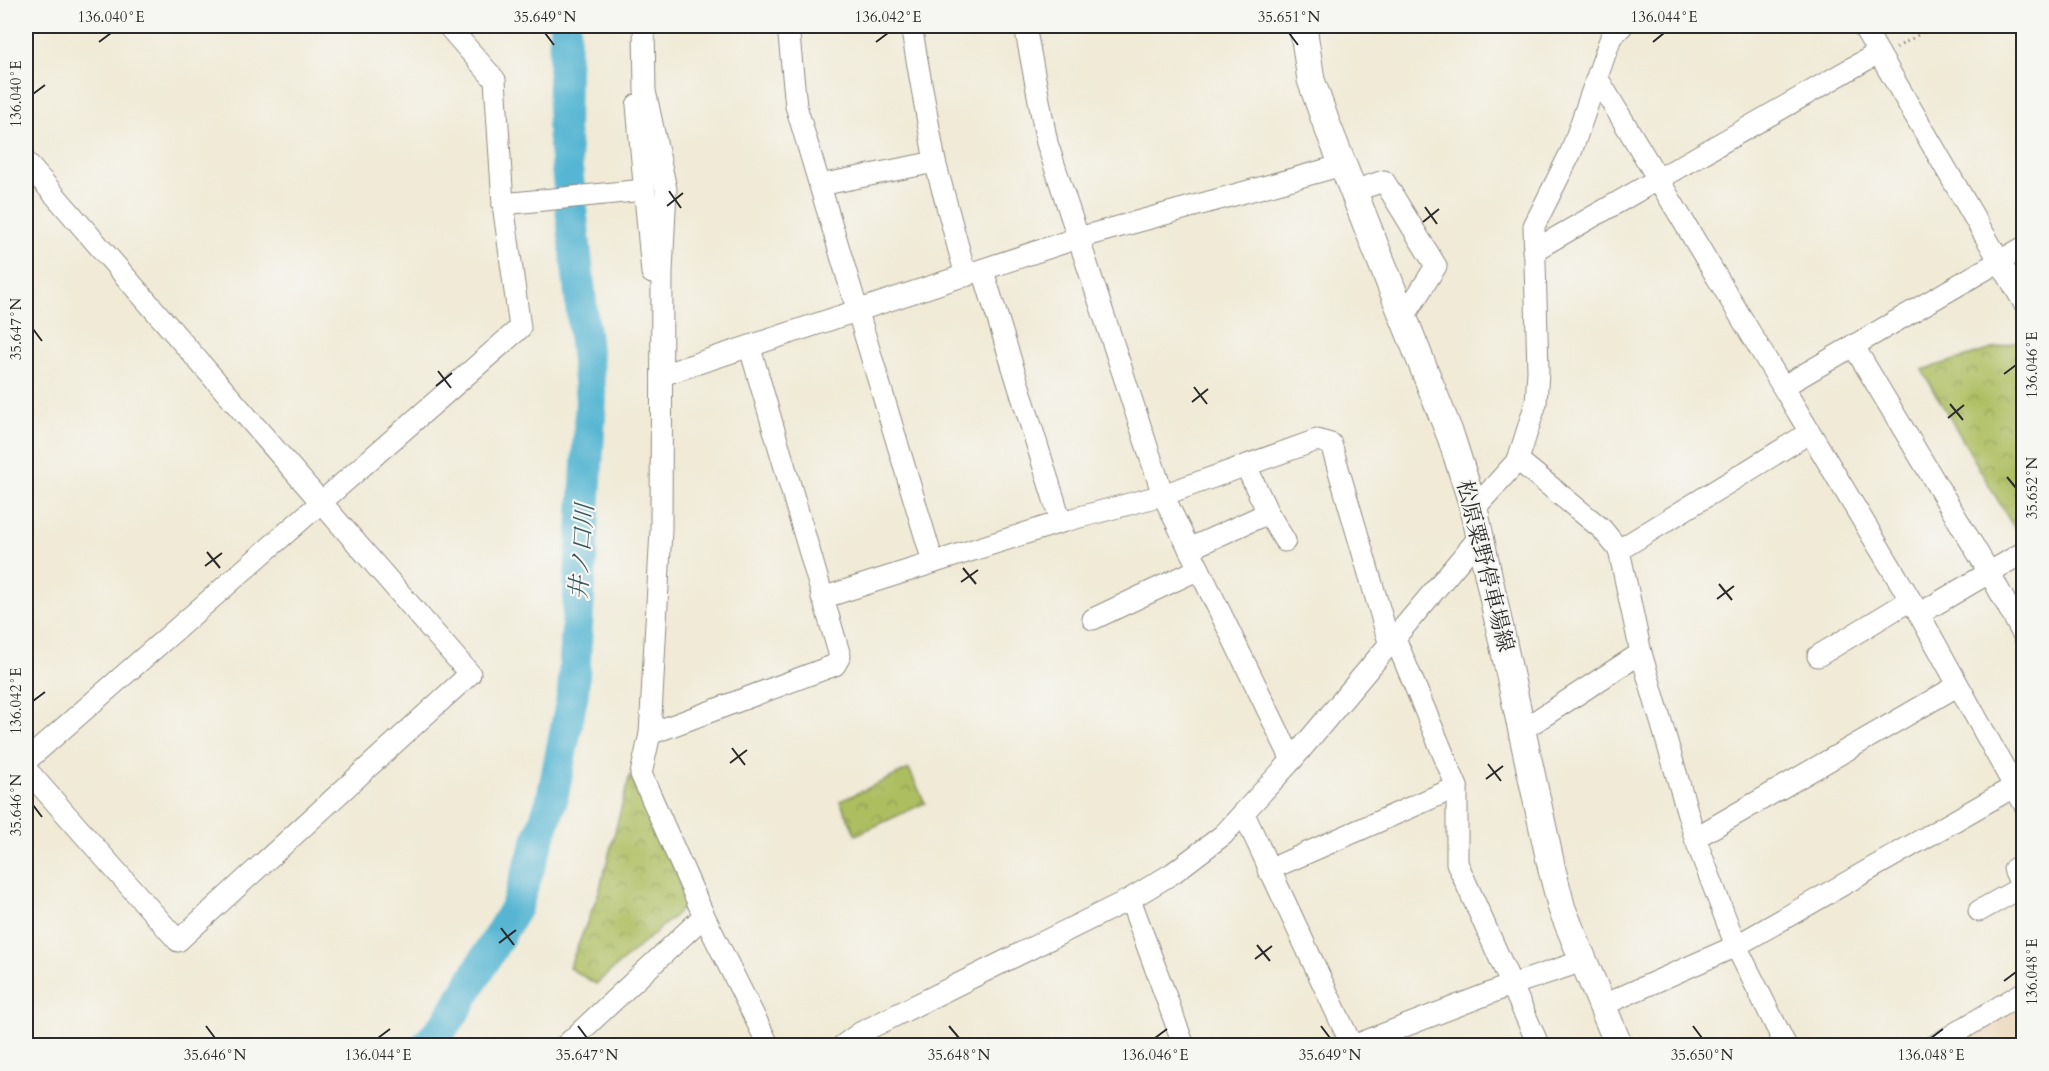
<svg xmlns="http://www.w3.org/2000/svg" width="2049" height="1071" viewBox="0 0 2049 1071" font-family="Cardo,'Noto Serif JP',serif">
	<style>
		.built { fill: #ecd7ba }
		.park { fill: url(#park-crowns); stroke: #6c7446; stroke-width: 1.5 }
		.lines { fill: none; stroke-linecap: round; stroke-linejoin: round }
		.river { stroke: #54b5d2; stroke-width: 32 }
		.minor-casing { stroke: #8e8a80; stroke-width: 23 }
		.major-casing { stroke: #8e8a80; stroke-width: 29 }
		.path { stroke: #8e8a80; stroke-width: 3; stroke-dasharray: 1.5 4.5; stroke-linecap: butt }
		.minor { stroke: #fff; stroke-width: 21 }
		.major { stroke: #fff; stroke-width: 27 }
		.ticks { fill: none; stroke: #2b2b2b; stroke-width: 2 }
		.labels { text-anchor: middle; dominant-baseline: central; stroke-width: 4.5; stroke-linejoin: round; paint-order: stroke }
		.street-label { font-size: 22px; fill: #2b2b2b; stroke: #f6f6f2 }
		.water-label { font-size: 24px; font-style: italic; fill: #395b65; stroke: #f6f6f2 }
		.neatline { fill: none; stroke: #2b2b2b; stroke-width: 2 }
		.ticks-label { font-size: 15px; text-anchor: middle; fill: #2b2b2b }
	</style>
	<defs>
		<pattern id="park-crowns" width="20" height="18" patternUnits="userSpaceOnUse" patternTransform="scale(1.5)"><rect width="20" height="18" fill="#adbe61"/><path d="M2 6a3 3 0 1 1 6 0M12 15a3 3 0 1 1 6 0" fill="none" stroke="#8d9b50"/></pattern>
	</defs>
	<rect width="100%" height="100%" fill="#f6f6f2"/>
	<filter id="ink" filterUnits="userSpaceOnUse"><feTurbulence type="fractalNoise" baseFrequency=".0167" numOctaves="2"/><feDisplacementMap in="SourceGraphic" scale="12" xChannelSelector="R" yChannelSelector="G"/><feConvolveMatrix kernelMatrix="1 2 1 2 8 2 1 2 1" color-interpolation-filters="sRGB"/></filter>
	<filter id="wash" filterUnits="userSpaceOnUse"><feTurbulence type="fractalNoise" baseFrequency=".008" numOctaves="4" result="noise"/><feDisplacementMap in="SourceGraphic" scale="24" xChannelSelector="R" yChannelSelector="G"/><feGaussianBlur stdDeviation="1.35" result="paint"/><feColorMatrix in="noise" values="0 0 0 0 0 0 0 0 0 0 0 0 0 0 0 0 0 1.4 0 .05"/><feComposite in="paint" operator="in"/></filter>
	<g filter="url(#wash)">
		<rect width="100%" height="100%" fill="#f0ead6"/>
		<!-- built -->
		<path class="built" d="M2023 1005V1045H1955Z"/>
		<!-- park -->
		<g class="park">
			<path d="M2023 340 2024 522 2014 528 1922 370Z"/>
			<path d="M909 769 925 803 856 835 840 801Z"/>
			<path d="M630 775 688 896 687 905 596 984 569 968 599 892Z"/>
		</g>
		<g class="lines">
			<!-- river -->
			<path class="river" d="M426 1046 449 1020 516 907 552 799 573 692 591 400 563 130 565 26"/>
		</g>
	</g>
	<g filter="url(#ink)">
		<g class="lines">
			<!-- minor casing -->
			<g class="minor-casing">
				<g id="minor">
					<path d="M644 26 645 91 666 189 662 272 661 530 650 734 641 774 704 916 769 1046"/>
					<path d="M788 26 796 106 933 562"/>
					<path d="M911 26 935 162 966 276"/>
					<path d="M1025 26 1047 143 1163 495 1292 760"/>
					<path d="M1863 26 2024 303"/>
					<path d="M1598 79 1919 614 2024 804"/>
					<path d="M637 105 652 273"/>
					<path d="M26 162 470 674 178 941 26 769"/>
					<path d="M820 185 935 162"/>
					<path d="M1353 191 1384 181 1436 266 1404 317"/>
					<path d="M503 204 644 190"/>
					<path d="M1533 251 1878 53"/>
					<path d="M983 271 1061 522"/>
					<path d="M1853 345 1989 572 2024 636"/>
					<path d="M662 375 1078 238 1343 165"/>
					<path d="M1784 386 2024 247"/>
					<path d="M1518 460 1602 529 1619 550 1641 653 1695 838 1736 946 1786 1046"/>
					<path d="M1246 466 1268 513 1285 541"/>
					<path d="M1474 509 1518 460 1536 403 1538 371 1534 226 1571 152 1611 37 1622 26"/>
					<path d="M1189 549 1268 513"/>
					<path d="M1619 550 1809 433"/>
					<path d="M822 598 1061 522 1163 495 1317 440 1331 444 1389 642"/>
					<path d="M1919 614 2024 552"/>
					<path d="M1093 619 1199 569"/>
					<path d="M1394 636 1457 787V863L1539 1046"/>
					<path d="M1818 656 1909 601"/>
					<path d="M1522 730 1641 653"/>
					<path d="M650 734 835 665 840 656 750 348"/>
					<path d="M26 761 520 328 503 204 495 80 448 26"/>
					<path d="M1244 814 1352 1046"/>
					<path d="M1695 838 1957 686"/>
					<path d="M1268 870 1457 787"/>
					<path d="M1130 899 1184 1046"/>
					<path d="M1979 911 2022 887 2014 869 2024 864"/>
					<path d="M1601 1006 1736 946 2024 781"/>
					<path d="M565 1046 704 916"/>
					<path d="M842 1046 860 1033 1130 899 1173 873 1223 835 1292 760 1482 534"/>
					<path d="M1353 1046 1511 985 1583 961"/>
					<path d="M1934 1046 2024 992"/>
				</g>
			</g>
			<!-- major casing -->
			<g class="major-casing">
				<path id="major" d="M1303 26 1311 80 1325 120 1451 437 1474 509 1552 870 1562 909 1619 1046"/>
			</g>
			<!-- path -->
			<path class="path" d="M1896 48 1933 26"/>
			<!-- minor -->
			<use href="#minor" class="minor"/>
			<!-- major -->
			<use href="#major" class="major"/>
		</g>
	</g>
	<!-- ticks -->
	<path class="ticks" d="M545 33 554 45M1289 33 1298 45M99 42 111 33M876 42 888 33M1653 42 1664 33M33 94 45 85M669 191 681 208M667 206 683 193M1425 207 1437 224M1423 222 1439 209M33 329 42 341M438 371 451 388M2004 374 2016 365M436 386 452 373M1194 387 1207 404M1192 402 1208 389M1950 404 1963 420M1948 418 1964 405M2007 477 2016 488M207 552 220 568M205 566 222 553M963 568 976 584M961 582 978 570M1719 584 1732 600M1717 599 1734 586M33 701 45 692M732 748 745 765M730 763 747 750M1488 764 1501 781M1486 779 1503 766M33 805 42 817M501 928 514 945M499 943 516 930M1257 945 1270 961M1255 959 1272 946M2004 981 2016 972M206 1026 215 1038M578 1026 587 1038M949 1026 959 1038M1321 1026 1330 1038M1693 1026 1702 1038M378 1038 390 1029M1155 1038 1167 1029M1931 1038 1943 1029"/>
	<g class="labels">
		<!-- street labels -->
		<g class="street-label">
			<text transform="translate(1485 566) rotate(76)">松原粟野停車場線</text>
		</g>
		<!-- water labels -->
		<g class="water-label">
			<text transform="translate(582 552) rotate(-86)">井ノ口川</text>
		</g>
	</g>
	<!-- margin -->
	<rect width="2049" height="1071" fill="none" stroke="#f6f6f2" stroke-width="66"/>
	<rect x="33" y="33" width="1983" height="1005" class="neatline"/>
	<g class="ticks-label">
		<text x="111" y="22">136.040°E</text>
		<text x="545" y="22">35.649°N</text>
		<text x="888" y="22">136.042°E</text>
		<text x="1289" y="22">35.651°N</text>
		<text x="1664" y="22">136.044°E</text>
		<text transform="translate(16 94) rotate(-90)" y="5">136.040°E</text>
		<text transform="translate(16 329) rotate(-90)" y="5">35.647°N</text>
		<text transform="translate(2032 365) rotate(-90)" y="5">136.046°E</text>
		<text transform="translate(2032 488) rotate(-90)" y="5">35.652°N</text>
		<text transform="translate(16 701) rotate(-90)" y="5">136.042°E</text>
		<text transform="translate(16 805) rotate(-90)" y="5">35.646°N</text>
		<text transform="translate(2032 972) rotate(-90)" y="5">136.048°E</text>
		<text x="215" y="1060">35.646°N</text>
		<text x="378" y="1060">136.044°E</text>
		<text x="587" y="1060">35.647°N</text>
		<text x="959" y="1060">35.648°N</text>
		<text x="1155" y="1060">136.046°E</text>
		<text x="1330" y="1060">35.649°N</text>
		<text x="1702" y="1060">35.650°N</text>
		<text x="1931" y="1060">136.048°E</text>
	</g>
</svg>
